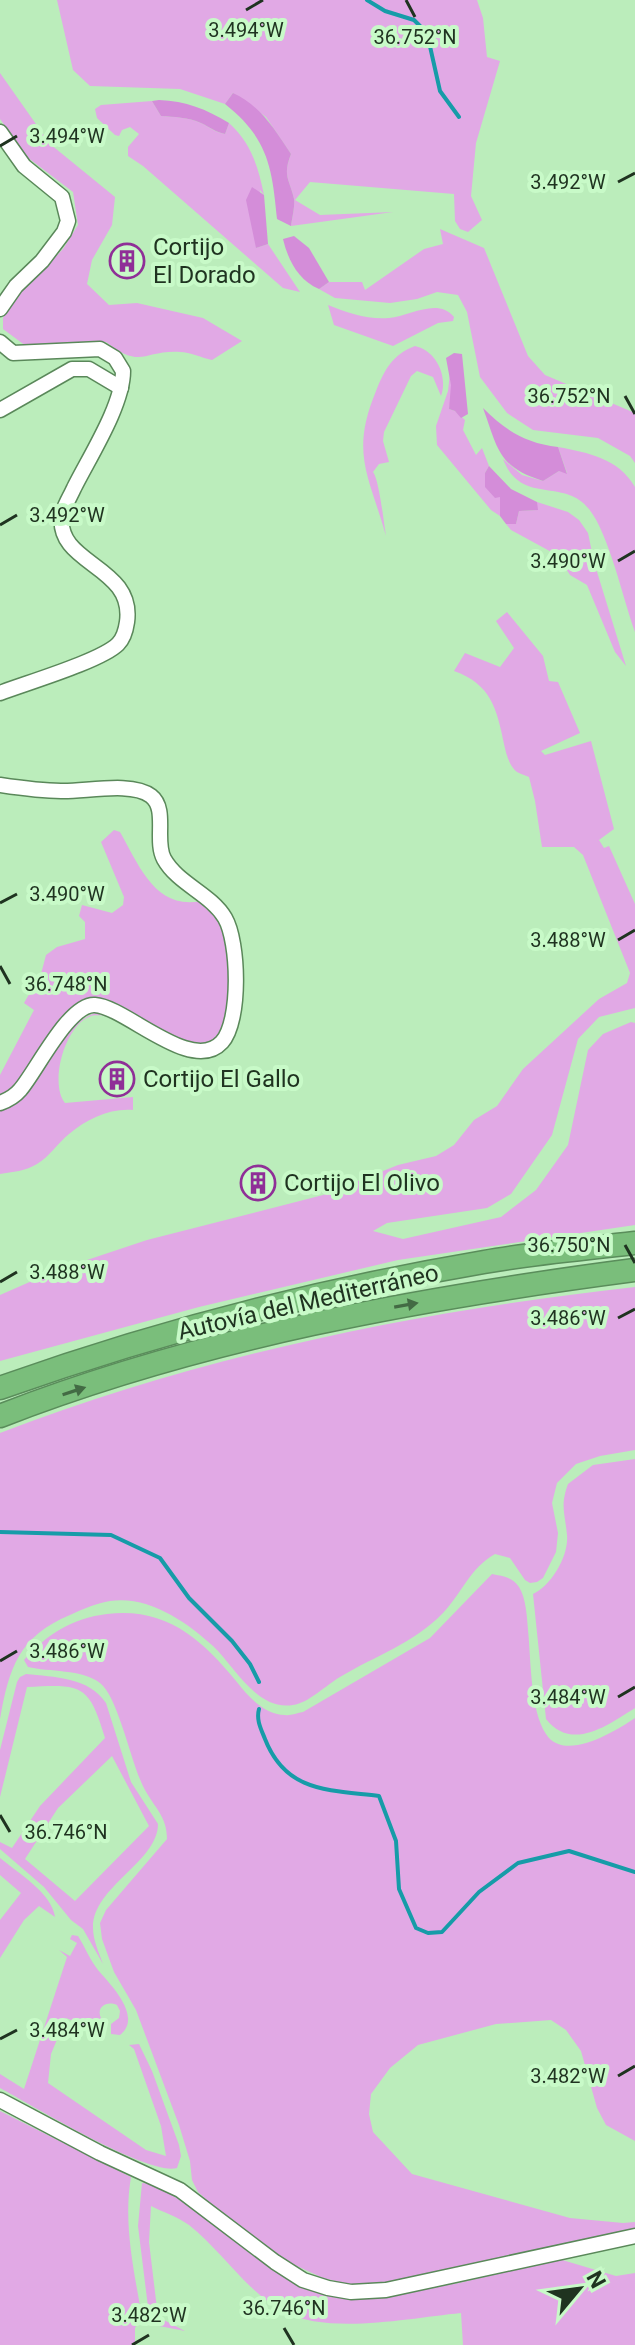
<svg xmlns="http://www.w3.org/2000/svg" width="635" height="2345" viewBox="0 0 635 2345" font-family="Roboto,sans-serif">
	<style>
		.green { fill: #e1a9e5; fill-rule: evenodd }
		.forest { fill: #d48dd9 }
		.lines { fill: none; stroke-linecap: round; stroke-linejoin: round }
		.stream { stroke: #169ca8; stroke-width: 4 }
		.minor-casing { stroke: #5a885a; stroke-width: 17 }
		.highway-casing { stroke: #5a8d5b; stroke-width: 25 }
		.minor { stroke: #fff; stroke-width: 14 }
		.highway { stroke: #7abe7b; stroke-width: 22 }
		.oneway { fill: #436b44 }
		.ticks { fill: none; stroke: #1f3320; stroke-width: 3 }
		.labels { text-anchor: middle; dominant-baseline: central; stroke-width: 8; stroke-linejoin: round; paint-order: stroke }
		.poi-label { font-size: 24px; fill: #1f3320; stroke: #c8fac8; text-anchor: start }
		.street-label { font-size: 24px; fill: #1f3320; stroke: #c8fac8 }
		.ticks-label { font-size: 20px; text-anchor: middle; fill: #1f3320; stroke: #c8fac8; stroke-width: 8; stroke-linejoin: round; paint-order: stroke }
	</style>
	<rect width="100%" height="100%" fill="#bbedbb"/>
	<!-- green -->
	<g class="green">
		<path d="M57 0H477L483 18 487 57 500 61 476 143 471 196 482 220 468 232 460 229 455 221 454 194 310 182 295 200 320 215 393 212 291 226C292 218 295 207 294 199 290 180 282 176 291 154L266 117 233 93 225 104 180 89 90 86 73 70Z"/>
		<path d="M0 73 50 144 115 197 112 225 92 260 87 284 109 305 137 303 203 318 242 341 212 360C202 358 190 352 180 352 143 350 142 370 106 342L26 346 3 329V318L9 304 63 249 78 225 73 192 27 157 0 119Z"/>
		<path d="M152 101 161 116C174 117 188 117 201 123 210 127 214 132 225 134L229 123C251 143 258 166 264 195L260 190 256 248 268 244 300 292 283 288 143 166 128 156V147L139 134 130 127 122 130 119 136 115 135 97 118 95 109 101 105Z"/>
		<path d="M440 229 484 248 528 356 545 375 635 413V463L630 456 598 438 533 430 507 413 480 377 467 312 458 295 437 292 417 299 390 303 335 298 319 289 329 282H362L365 290 424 249 443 244Z"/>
		<path d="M328 305C347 313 369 320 389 318 410 316 438 297 454 317L453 321 438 323 393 346 334 325Z"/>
		<path d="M415 346C437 351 448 377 441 396L433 377 417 371 411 376 384 432 383 441 389 462 379 464 373 472C379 479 384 524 386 536 369 475 350 454 376 391 385 369 392 355 415 346Z"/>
		<path d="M450 373 452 394 449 409 455 411 465 420 463 430 476 455 482 448 489 466 485 473 500 497V516L491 510 437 445 436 426 448 391Z"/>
		<path d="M558 447C589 453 618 458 635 487V632C623 599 609 534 589 509 564 477 521 506 503 459L522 475 543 481 559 471 567 473Z"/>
		<path d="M537 502 568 512 579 520 588 533 594 562 626 666 615 652 587 585 570 575 557 555 511 530 506 524H516L519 511 537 510Z"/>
		<path d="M507 612 543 656 549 681 558 682 580 733 541 751 545 755 591 741 614 829 599 840 604 848 609 846 635 904V1008L599 1017 578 1039 552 1135 511 1194 487 1208 387 1223 373 1231 403 1239 501 1217 536 1190 568 1145 588 1050 603 1034 631 1022 635 1023V1225L398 1260 199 1307 0 1361V1295L57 1270 147 1240 323 1195 398 1165 436 1156 454 1145 474 1120 497 1106 523 1069 599 999 627 983 630 973 583 855 574 847H542L535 801 529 777C525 775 520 774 517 772 509 766 506 753 504 744 497 709 491 684 454 671L465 653 500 667 514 648 496 621Z"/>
		<path d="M114 830 120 832C139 865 155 910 201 901L223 923 229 958V1015L218 1037 202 1046 179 1040 94 1000 18 1085 0 1096V1075L34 1010 24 1003 41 974 46 955 57 947 85 939V922L79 916 82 905 112 913 123 905 124 897 101 842Z"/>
		<path d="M95 1013 109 1016C102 1016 95 1014 89 1017 65 1026 49 1083 65 1103L133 1097V1110C110 1108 87 1119 69 1134 58 1143 49 1157 37 1164 26 1171 12 1172 0 1174V1109C51 1090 45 1033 95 1013Z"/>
		<path d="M635 1287V1450L600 1456 576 1464 557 1483 552 1503 558 1533 556 1552 543 1578 537 1582 530 1583 525 1580 510 1558 495 1554C470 1568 462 1593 443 1613 414 1643 375 1656 340 1677 326 1685 309 1703 293 1705 257 1711 235 1667 213 1646 187 1622 148 1595 110 1601 97 1603 83 1609 70 1615 19 1636 9 1668 0 1719V1433C203 1355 419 1311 635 1287Z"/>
		<path d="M635 1459V1708C608 1725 572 1752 546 1719L533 1594C551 1586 569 1556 567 1535 565 1513 560 1506 568 1484L593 1465Z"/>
		<path d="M492 1574C502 1576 513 1577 519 1587 526 1598 527 1617 528 1630 531 1659 530 1710 546 1734 564 1763 616 1731 635 1718V2141L606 2125 597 2108 581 2051 566 2030 551 2020 496 2024 418 2045 390 2068 371 2094 369 2114 373 2132 412 2174 570 2218 623 2223 635 2222V2228L410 2279 356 2286 323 2278 288 2262 209 2202 198 2192 192 2180 190 2161 179 2125 136 2010 114 1972 102 1939 100 1923 106 1910 167 1839C167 1817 155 1808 145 1790 131 1765 119 1698 100 1683 82 1669 49 1672 28 1667L24 1660C47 1634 73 1618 107 1614 165 1607 201 1638 236 1681 248 1696 263 1714 285 1715 290 1716 297 1713 303 1712L430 1638Z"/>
		<path d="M26 1674C54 1677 89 1677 106 1703L131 1782 158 1824C158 1862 92 1887 93 1928 93 1940 99 1953 103 1964L83 1929 71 1920 44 1887 0 1849V1842L12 1848 40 1806 105 1738C89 1684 82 1684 27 1687L0 1797V1750L17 1682 20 1677ZM112 1756 149 1826 75 1901 25 1859 58 1808Z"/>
		<path d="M0 1858C18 1873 52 1893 55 1917L39 1906 24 1920 0 1958V1920L21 1893 0 1875Z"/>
		<path d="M72 1935 78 1936C85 1947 90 1960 98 1970 111 1985 143 2017 120 2035L111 2034V2024L119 2018 120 2011 117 2005C103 1999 93 2012 105 2023L104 2033 66 2018 51 2054 48 2083 146 2150 166 2156 161 2126 134 2049 129 2045 139 2044 152 2071 179 2145 181 2156 177 2168C147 2176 32 2105 0 2088V2074L24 2089 67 1957 59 1950 70 1956 77 1943 70 1939Z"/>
		<path d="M0 2111 131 2177C123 2223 134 2271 142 2317L135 2328V2345H0Z"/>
		<path d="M142 2183 154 2184 180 2200 272 2268 334 2295 359 2299 395 2294 459 2283 559 2259 616 2276 635 2273V2345H463L461 2313C410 2318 330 2335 284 2312 247 2292 222 2251 189 2225 178 2217 163 2212 151 2206L149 2242 158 2317 185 2331 154 2325 149 2315 138 2226Z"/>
	</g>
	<!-- forest -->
	<g class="forest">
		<path d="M233 93C261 106 274 129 291 154 282 176 290 180 294 199 295 207 292 218 291 226L277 219C272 167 268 138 225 104Z"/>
		<path d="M159 100C186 101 206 109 229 123L225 134C215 132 210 127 201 123 188 117 174 117 161 116L152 101Z"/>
		<path d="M252 187 264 195 268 244 256 248 246 200Z"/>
		<path d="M294 236 309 248 329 282 319 289C298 280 288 260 283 239Z"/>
		<path d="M454 353 462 354 468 414 461 418 455 411 449 409 451 385 446 358Z"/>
		<path d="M483 408C506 431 526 443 558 447L567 474 559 471 543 481C498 467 498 449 483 408Z"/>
		<path d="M489 466 511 489 537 502 538 510 519 511 516 524H506L500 516V497L495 498 485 487V473Z"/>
	</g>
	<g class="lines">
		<!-- stream -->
		<g class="stream">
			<path d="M367 0 385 11 414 20 427 33 440 91 459 117"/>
			<path d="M0 1532 111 1535 160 1558 189 1598 232 1641 250 1664 259 1682"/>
			<path d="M259 1709C256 1720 261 1729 265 1739 286 1793 330 1790 379 1796L396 1841 399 1889 416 1928 428 1933 442 1932 479 1892 518 1863 569 1851 635 1872"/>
		</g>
		<!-- minor casing -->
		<g class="minor-casing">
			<g id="minor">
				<path d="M0 132 24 166 62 197 68 221 64 232 42 261 16 286 0 309"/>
				<path d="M0 342 13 353 100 349 115 358 123 371C123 405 90 456 74 488 70 497 64 506 62 515 55 565 135 565 127 622 126 629 123 639 118 644 101 661 26 683 0 693"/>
				<path d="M0 410 72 369H89L121 388"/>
				<path d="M0 785C20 788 40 791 61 791 84 792 132 781 151 796 168 809 154 841 164 859 178 884 211 894 225 918 239 942 241 1021 222 1042 192 1075 126 1007 95 1005 69 1003 36 1072 20 1090 15 1096 8 1100 0 1103"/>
				<path d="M0 2100 100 2153 180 2190 275 2262 303 2280 328 2288 351 2292 386 2290 635 2236"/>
			</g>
		</g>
		<!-- highway casing -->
		<g class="highway-casing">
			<g id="highway">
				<path d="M0 1388C157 1332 319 1290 484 1262 534 1253 585 1249 635 1243"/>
				<path d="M0 1416C203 1337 420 1298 635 1270"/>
			</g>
		</g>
		<!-- minor -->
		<use href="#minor" class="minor"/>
		<!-- highway -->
		<use href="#highway" class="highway"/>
	</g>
	<!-- one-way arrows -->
	<defs><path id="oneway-solid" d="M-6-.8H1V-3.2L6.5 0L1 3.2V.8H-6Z" transform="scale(2)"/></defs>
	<g class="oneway">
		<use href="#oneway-solid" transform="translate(406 1305) rotate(-10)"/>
		<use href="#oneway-solid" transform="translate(74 1391) rotate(-18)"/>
	</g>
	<!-- ticks -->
	<path class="ticks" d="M406 0 415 17M246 10 263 0M0 146 17 136M618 182 635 173M625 396 635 414M0 525 17 515M618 561 635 551M0 903 17 894M618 940 635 930M0 966 10 984M625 1245 635 1263M0 1282 17 1272M618 1318 635 1309M0 1661 17 1651M618 1697 635 1687M0 1815 10 1832M0 2039 17 2030M618 2076 635 2066M284 2328 294 2345M132 2345 149 2335"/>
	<!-- icons -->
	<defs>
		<g id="building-ring" transform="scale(1.8)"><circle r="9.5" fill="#c8fac8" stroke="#8f2f97" stroke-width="1.5"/><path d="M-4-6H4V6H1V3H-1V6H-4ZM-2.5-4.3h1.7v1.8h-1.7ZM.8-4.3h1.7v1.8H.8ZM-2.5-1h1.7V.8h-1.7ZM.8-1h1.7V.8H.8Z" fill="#8f2f97"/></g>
	</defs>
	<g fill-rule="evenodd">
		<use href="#building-ring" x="127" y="261"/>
		<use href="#building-ring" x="117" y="1079"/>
		<use href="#building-ring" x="258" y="1183"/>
	</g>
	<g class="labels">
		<!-- poi labels -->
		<g class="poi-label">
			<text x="153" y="247">Cortijo<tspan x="153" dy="28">El Dorado</tspan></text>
			<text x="143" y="1079">Cortijo El Gallo</text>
			<text x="284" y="1183">Cortijo El Olivo</text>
		</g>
		<!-- street labels -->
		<g class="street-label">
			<text transform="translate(308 1302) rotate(-13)">Autovía del Mediterráneo</text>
		</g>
	</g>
	<g class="ticks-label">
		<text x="246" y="37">3.494°W</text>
		<text x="415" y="44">36.752°N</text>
		<text x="67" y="143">3.494°W</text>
		<text x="568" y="189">3.492°W</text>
		<text x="569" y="403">36.752°N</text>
		<text x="67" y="522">3.492°W</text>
		<text x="568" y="568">3.490°W</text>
		<text x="67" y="901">3.490°W</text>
		<text x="568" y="947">3.488°W</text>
		<text x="66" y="991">36.748°N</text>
		<text x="569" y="1252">36.750°N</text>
		<text x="67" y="1279">3.488°W</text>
		<text x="568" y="1325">3.486°W</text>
		<text x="67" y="1658">3.486°W</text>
		<text x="568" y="1704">3.484°W</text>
		<text x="66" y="1839">36.746°N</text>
		<text x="67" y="2037">3.484°W</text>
		<text x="568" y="2083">3.482°W</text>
		<text x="284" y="2315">36.746°N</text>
		<text x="149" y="2322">3.482°W</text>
	</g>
	<!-- north arrow -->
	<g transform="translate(579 2289) rotate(61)" stroke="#c8fac8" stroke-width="6" paint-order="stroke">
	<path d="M0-6L14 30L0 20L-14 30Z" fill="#1f3320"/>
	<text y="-12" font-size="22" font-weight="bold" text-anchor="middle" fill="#1f3320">N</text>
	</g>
</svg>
